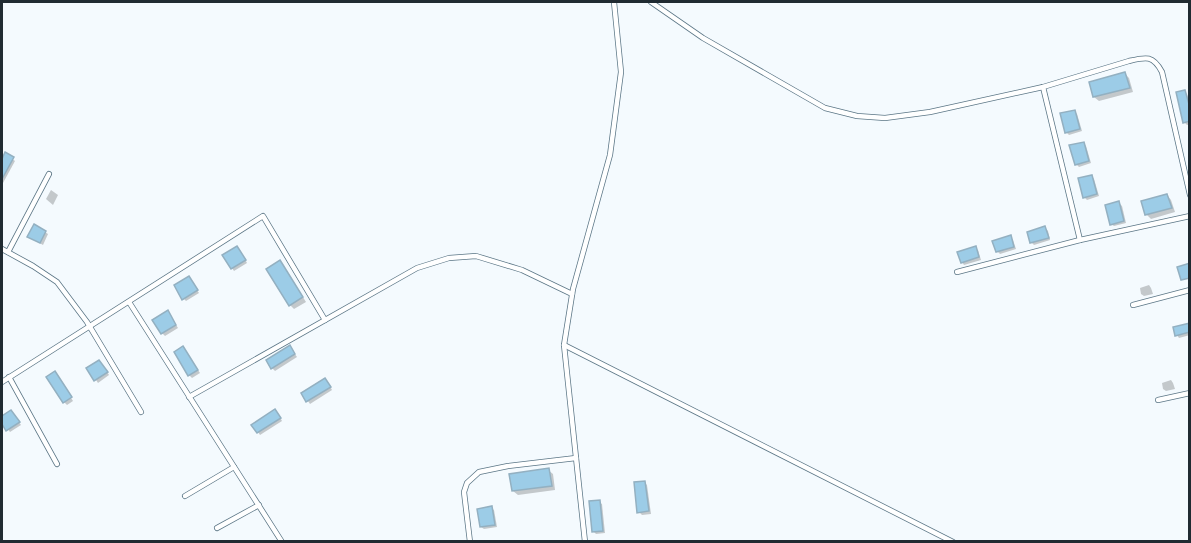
<svg xmlns="http://www.w3.org/2000/svg" width="1191" height="543" viewBox="0 0 1191 543" font-family="Arial,sans-serif">
	<style>
		.shadow { fill: #0003 }
		.building { fill: #9ccce7; stroke: #93b0c1; stroke-width: 1.5 }
		.lines { fill: none; stroke-linecap: round; stroke-linejoin: round }
		.lane-casing { stroke: #5b7686; stroke-width: 6 }
		.lane { stroke: #fff; stroke-width: 4.5 }
	</style>
	<rect width="100%" height="100%" fill="#f4fafe"/>
	<!-- shadow -->
	<g class="shadow">
		<path d="M1125 74 1129 78 1133 92 1099 101 1094 97Z"/>
		<path d="M1185 92 1187 94 1190 103V124L1187 125 1184 122Z"/>
		<path d="M1074 111 1077 114 1082 131 1069 135 1066 132Z"/>
		<path d="M1084 143 1086 146 1091 163 1079 167 1076 164Z"/>
		<path d="M6 154 15 161 3 183 2 182V162Z"/>
		<path d="M1092 176 1094 179 1099 196 1087 200 1084 197Z"/>
		<path d="M51 190 58 195 53 205 46 199Z"/>
		<path d="M1167 195 1171 200 1175 212 1151 219 1147 215 1143 202Z"/>
		<path d="M1119 203 1122 206 1126 223 1114 226 1111 224Z"/>
		<path d="M1045 228 1048 231 1050 240 1034 245 1031 242Z"/>
		<path d="M45 232 48 234 43 245 29 237Z"/>
		<path d="M1011 237 1013 240 1016 249 1000 254 997 251Z"/>
		<path d="M975 248 978 250 981 260 964 265 962 262Z"/>
		<path d="M240 250 247 263 234 271 224 256Z"/>
		<path d="M280 262 284 267 306 302 294 309 290 305Z"/>
		<path d="M191 281 199 293 186 301 184 299Z"/>
		<path d="M1149 285 1151 288 1153 294 1144 296 1141 294 1140 288Z"/>
		<path d="M170 315 178 328 165 336 162 333Z"/>
		<path d="M1190 324V335L1179 338 1177 335Z"/>
		<path d="M183 348 200 373 192 378 189 375Z"/>
		<path d="M292 350 297 357 275 371 272 368Z"/>
		<path d="M102 364 109 375 98 383 96 380Z"/>
		<path d="M57 376 73 401 67 405 64 402Z"/>
		<path d="M1171 380 1173 383 1175 389 1166 391 1163 389 1162 383Z"/>
		<path d="M328 383 332 390 310 404 303 394Z"/>
		<path d="M11 411 21 425 10 432 2 421V418Z"/>
		<path d="M278 414 282 421 260 435 258 432Z"/>
		<path d="M548 470 553 474 555 490 518 495 513 491Z"/>
		<path d="M645 483 647 485 651 514 642 515 639 512Z"/>
		<path d="M599 502 602 504 605 533 596 534 593 531Z"/>
		<path d="M491 508 494 510 497 527 484 529 481 527Z"/>
	</g>
	<!-- building -->
	<g class="building">
		<path d="M1125 72 1130 88 1093 97 1089 82Z"/>
		<path d="M1185 90 1190 108V121L1183 123 1176 92Z"/>
		<path d="M1075 110 1080 129 1065 133 1060 113Z"/>
		<path d="M1084 142 1089 161 1075 165 1069 145Z"/>
		<path d="M5 152 14 157 2 179V159Z"/>
		<path d="M1092 175 1097 194 1083 198 1078 178Z"/>
		<path d="M1167 194 1172 208 1145 215 1141 201Z"/>
		<path d="M1119 201 1124 221 1110 225 1105 205Z"/>
		<path d="M34 224 46 231 40 243 27 237Z"/>
		<path d="M1045 226 1049 238 1030 243 1027 232Z"/>
		<path d="M1011 235 1014 247 996 252 992 241Z"/>
		<path d="M237 246 246 260 231 269 222 255Z"/>
		<path d="M976 246 979 257 961 263 957 252Z"/>
		<path d="M280 260 303 297 289 306 266 269Z"/>
		<path d="M1190 263V278L1181 280 1177 267Z"/>
		<path d="M189 276 198 290 182 300 174 285Z"/>
		<path d="M168 310 176 325 161 334 152 320Z"/>
		<path d="M1190 323V332L1175 336 1173 327Z"/>
		<path d="M290 345 295 354 271 369 266 360Z"/>
		<path d="M183 346 198 370 188 376 174 352Z"/>
		<path d="M99 360 108 372 94 381 86 368Z"/>
		<path d="M55 371 72 397 63 403 46 377Z"/>
		<path d="M325 378 331 387 306 402 301 393Z"/>
		<path d="M275 409 281 418 257 433 251 425Z"/>
		<path d="M11 410 20 422 6 431 2 424V416Z"/>
		<path d="M549 468 552 486 512 491 509 474Z"/>
		<path d="M645 481 649 511 637 513 634 482Z"/>
		<path d="M600 500 603 531 592 532 589 501Z"/>
		<path d="M492 506 495 525 480 527 477 509Z"/>
	</g>
	<g class="lines">
		<!-- lane casing -->
		<g class="lane-casing">
			<g id="lane">
				<path d="M651 2 703 38 825 108 857 116 885 118 930 112 1043 87 1129 61C1146 57 1153 55 1162 72L1190 195"/>
				<path d="M1043 87 1080 240"/>
				<path d="M2 249 33 266 57 282 87 322 141 412"/>
				<path d="M8 252 49 174"/>
				<path d="M957 272 1080 240 1190 216"/>
				<path d="M129 302 282 542"/>
				<path d="M1133 305 1190 290"/>
				<path d="M564 345 953 542"/>
				<path d="M9 377 57 464"/>
				<path d="M2 382 263 216 325 320"/>
				<path d="M189 397 417 268 449 258 476 256 522 270 572 294"/>
				<path d="M1158 400 1190 393"/>
				<path d="M185 496 234 467"/>
				<path d="M217 528 259 505"/>
				<path d="M470 542 464 492 467 483 479 472 508 466 576 458"/>
				<path d="M585 542 564 345 573 289 610 155 621 72 614 2"/>
			</g>
		</g>
		<!-- lane -->
		<use href="#lane" class="lane"/>
	</g>
	<!-- border -->
	<rect width="1191" height="543" fill="none" stroke="#202b32" stroke-width="6"/>
</svg>
